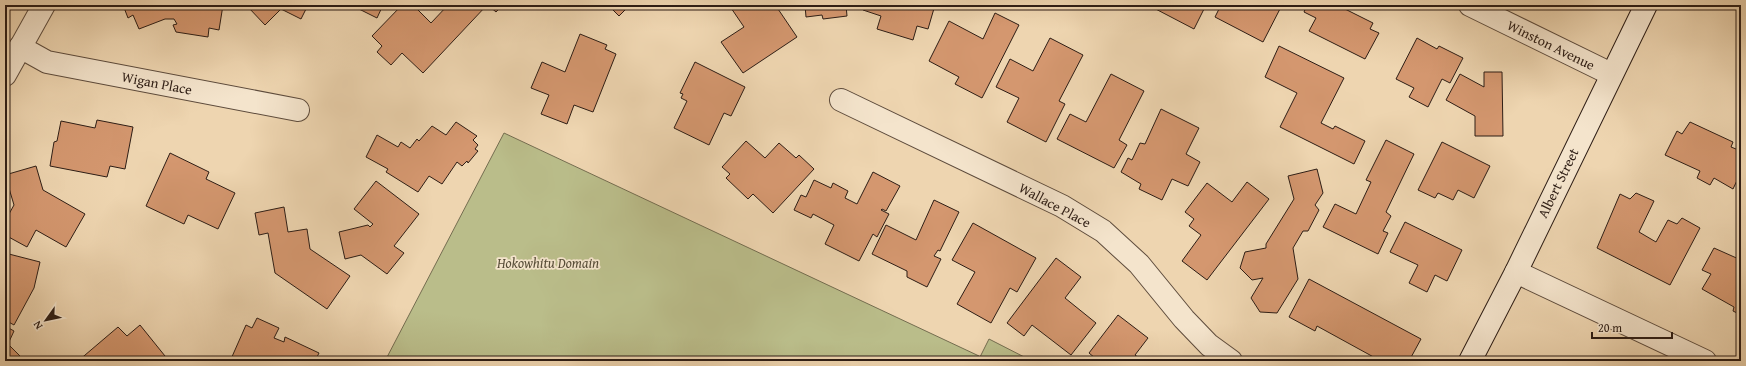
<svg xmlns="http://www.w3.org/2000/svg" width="1746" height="366" viewBox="0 0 1746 366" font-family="'Gentium Book Plus',serif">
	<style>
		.green { fill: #babd8a; stroke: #746d50 }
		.building { fill: #d4976f; stroke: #2d1d15 }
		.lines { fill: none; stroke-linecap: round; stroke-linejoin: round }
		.street-casing { stroke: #5d4b3c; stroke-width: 24 }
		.secondary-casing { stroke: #2d1d15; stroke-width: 24 }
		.street { stroke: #f4e4cc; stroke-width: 22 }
		.secondary { stroke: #f4e4cc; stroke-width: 22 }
		.labels { text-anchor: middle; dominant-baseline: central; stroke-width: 3.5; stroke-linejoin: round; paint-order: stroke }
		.street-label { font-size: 14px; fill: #2d1d15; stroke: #f4e4cc }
		.park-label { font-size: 14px; font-style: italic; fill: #574d38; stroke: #f4e4cc }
	</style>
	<rect width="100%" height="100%" fill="#eed5b0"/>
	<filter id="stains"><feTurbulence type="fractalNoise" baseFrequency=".005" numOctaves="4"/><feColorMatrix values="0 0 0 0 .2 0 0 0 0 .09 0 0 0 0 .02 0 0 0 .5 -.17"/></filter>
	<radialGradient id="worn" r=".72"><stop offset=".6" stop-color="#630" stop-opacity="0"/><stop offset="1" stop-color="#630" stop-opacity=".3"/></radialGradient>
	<!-- green -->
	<g class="green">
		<path d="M504 133 979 356 977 361H385Z"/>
		<path d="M989 339 1032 361H978Z"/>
	</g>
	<!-- building -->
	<g class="building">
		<path d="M123 5H223L219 30 209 28 208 37 176 32 173 25 177 24 174 19H165L139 29 133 15 128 18Z"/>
		<path d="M251 5H308L301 19 281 9 265 25 248 7Z"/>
		<path d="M351 5H383L377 18Z"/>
		<path d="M402 5H413L431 23 448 5H487L423 73 402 53 391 65 377 52 382 46 372 36Z"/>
		<path d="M488 5H503L496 12Z"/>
		<path d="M608 5H630L619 16Z"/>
		<path d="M729 5H772L774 7 776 6 797 37 743 73 721 42 744 27Z"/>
		<path d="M805 5H846L847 16 823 19 822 15 806 17Z"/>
		<path d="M864 5H935L928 29 917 26 913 40 877 29 881 16 863 10Z"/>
		<path d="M1148 5H1206L1194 29Z"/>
		<path d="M1221 5H1282L1263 42 1215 17Z"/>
		<path d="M1307 5H1337L1373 23 1370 29 1379 33 1365 59 1309 31 1316 18 1304 12Z"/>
		<path d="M995 13 1019 25 982 98 955 84 959 77 929 61 949 21 983 39Z"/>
		<path d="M580 34 607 45 605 49 616 54 593 112 574 105 567 124 541 114 549 95 531 88 542 62 565 72Z"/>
		<path d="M1050 38 1083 55 1059 101 1065 104 1046 142 1007 122 1019 98 996 87 1010 59 1033 71Z"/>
		<path d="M1417 38 1437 49 1439 46 1463 58 1450 83 1442 79 1428 107 1409 97 1414 88 1396 79Z"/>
		<path d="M1279 46 1344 78 1321 123 1333 129 1335 126 1365 141 1354 164 1280 127 1297 93 1265 77Z"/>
		<path d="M695 62 745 87 731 116 724 113 709 145 674 128 687 101 681 98 683 94 680 93Z"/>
		<path d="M1484 72H1502L1503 136H1475V116L1446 100 1460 74 1484 87Z"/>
		<path d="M1111 74 1144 91 1119 140 1127 145 1114 168 1057 139 1070 114 1086 122Z"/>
		<path d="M1161 109 1199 128 1186 154 1200 162 1188 186 1172 179 1162 200 1139 189 1141 184 1121 172 1128 158 1132 160 1140 143 1145 144Z"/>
		<path d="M97 120 133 127 125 169 110 166 107 177 50 166 54 142 57 141 61 121 95 128Z"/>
		<path d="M456 122 477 136 473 140 478 145 475 149 478 151 468 163 467 161 462 166 457 162 442 184 429 176 418 192 386 172 388 169 366 157 377 135 398 147 401 142 410 148 417 139 419 141 432 126 446 135Z"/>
		<path d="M1690 122 1733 142 1731 147 1741 151V172L1733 189 1714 178 1710 185 1697 178 1700 171 1665 155 1677 131 1682 134Z"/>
		<path d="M1386 140 1414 154 1386 212 1391 216 1383 231 1388 233 1378 254 1323 227 1335 204 1356 214 1371 182 1366 180Z"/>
		<path d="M746 141 765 158 779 143 796 158 799 155 814 169 773 213 753 194 748 199 726 178 730 174 722 167Z"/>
		<path d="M1442 142 1490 166 1474 198 1458 190 1453 200 1438 193 1435 198 1418 190Z"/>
		<path d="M170 153 209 172 206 179 235 193 218 229 188 215 184 224 146 206Z"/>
		<path d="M36 166 43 190 85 214 66 247 36 230 27 247 5 235V221L14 205 5 175Z"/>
		<path d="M1317 169 1323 193 1315 205 1319 210 1308 231H1303L1293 248 1298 279 1277 313 1260 312 1251 298 1263 278 1252 280 1240 268 1245 252 1266 248V244L1294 199 1288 176Z"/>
		<path d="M873 172 900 186 886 211 882 209 881 210 889 214 877 237 873 234 859 261 825 244 834 225 813 214 811 218 794 210 801 195 806 197 814 180 831 188 833 183 848 191 845 198 857 204Z"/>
		<path d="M376 181 419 214 394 246 404 253 387 274 361 255 345 259 339 232 368 225 370 227 373 224 354 209Z"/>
		<path d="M1247 182 1269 199 1207 280 1182 261 1201 235 1189 226 1194 219 1185 212 1207 183 1232 202Z"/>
		<path d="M1636 193 1654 201 1639 232 1656 242 1668 220 1677 224 1682 218 1700 228 1670 285 1597 248 1620 194 1630 199Z"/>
		<path d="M934 200 959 212 940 251 938 250 934 256 941 259 927 287 907 277V271L872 254 886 225 916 240Z"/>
		<path d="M284 207 288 232 307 229 310 249 350 276 327 309 275 273 268 233 259 235 255 213Z"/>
		<path d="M1405 222 1462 250 1447 281 1435 275 1427 292 1409 283 1418 265 1390 252Z"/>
		<path d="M973 223 1036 258 1017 292 1010 288 991 323 957 304 975 272 952 260Z"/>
		<path d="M1714 248 1741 260V315L1733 311 1734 307 1702 289 1711 274 1702 270Z"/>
		<path d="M5 253 40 262 34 288 14 325 5 320Z"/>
		<path d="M1056 258 1081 277 1065 298 1096 323 1071 355 1032 325 1024 336 1007 323Z"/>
		<path d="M1309 279 1421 339 1409 361H1379V360L1317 326 1315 331 1289 317Z"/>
		<path d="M1118 315 1148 338 1135 355 1143 361H1092L1095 358 1089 353Z"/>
		<path d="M257 318 279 328 274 338 284 342 285 337 319 353 315 361H236L231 359 246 325 252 328Z"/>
		<path d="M140 325 165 356 159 361H78L118 327 127 336Z"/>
		<path d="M5 326 14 331 8 344 25 361H5Z"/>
	</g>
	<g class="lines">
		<!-- street casing -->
		<g class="street-casing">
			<g id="street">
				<path d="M1470 5 1611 74"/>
				<path d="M20 47 47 62 298 110"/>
				<path d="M5 75 44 5"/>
				<path d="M841 100 1062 206 1103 231 1139 264 1184 319 1209 345 1231 361"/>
				<path d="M1516 272 1705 361"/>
			</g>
		</g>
		<!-- secondary casing -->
		<g class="secondary-casing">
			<path id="secondary" d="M1470 361 1516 272 1646 5"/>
		</g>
		<!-- street -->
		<use href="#street" class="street"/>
		<!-- secondary -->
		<use href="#secondary" class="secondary"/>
	</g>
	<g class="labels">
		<!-- street labels -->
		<g class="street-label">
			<text transform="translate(1551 45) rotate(26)">Winston Avenue</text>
			<text transform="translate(157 83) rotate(11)">Wigan Place</text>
			<text transform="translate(1558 183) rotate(-64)">Albert Street</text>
			<text transform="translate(1055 205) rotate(28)">Wallace Place</text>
		</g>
		<!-- park labels -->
		<g class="park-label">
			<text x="548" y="263">Hokowhitu Domain</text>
		</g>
	</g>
	<!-- margin -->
	<rect width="1746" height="366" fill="none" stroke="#eed5b0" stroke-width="20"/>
	<rect x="6" y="6" width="1734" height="354" fill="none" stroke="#2d1d15" stroke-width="2"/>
	<rect x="10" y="10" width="1726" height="346" fill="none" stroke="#2d1d15"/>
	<!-- north arrow -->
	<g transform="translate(46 320) rotate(237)" stroke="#f4e4cc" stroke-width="3" paint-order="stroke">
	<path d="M0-3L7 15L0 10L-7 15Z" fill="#2d1d15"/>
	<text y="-6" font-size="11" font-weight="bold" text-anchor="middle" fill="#2d1d15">N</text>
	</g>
	<!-- scale -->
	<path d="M1592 332v6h80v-6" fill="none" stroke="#2d1d15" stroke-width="2"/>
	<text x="1598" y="332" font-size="12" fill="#2d1d15" stroke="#f4e4cc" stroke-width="3" paint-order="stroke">20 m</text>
	<rect width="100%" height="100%" filter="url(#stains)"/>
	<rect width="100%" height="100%" fill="url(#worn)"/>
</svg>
